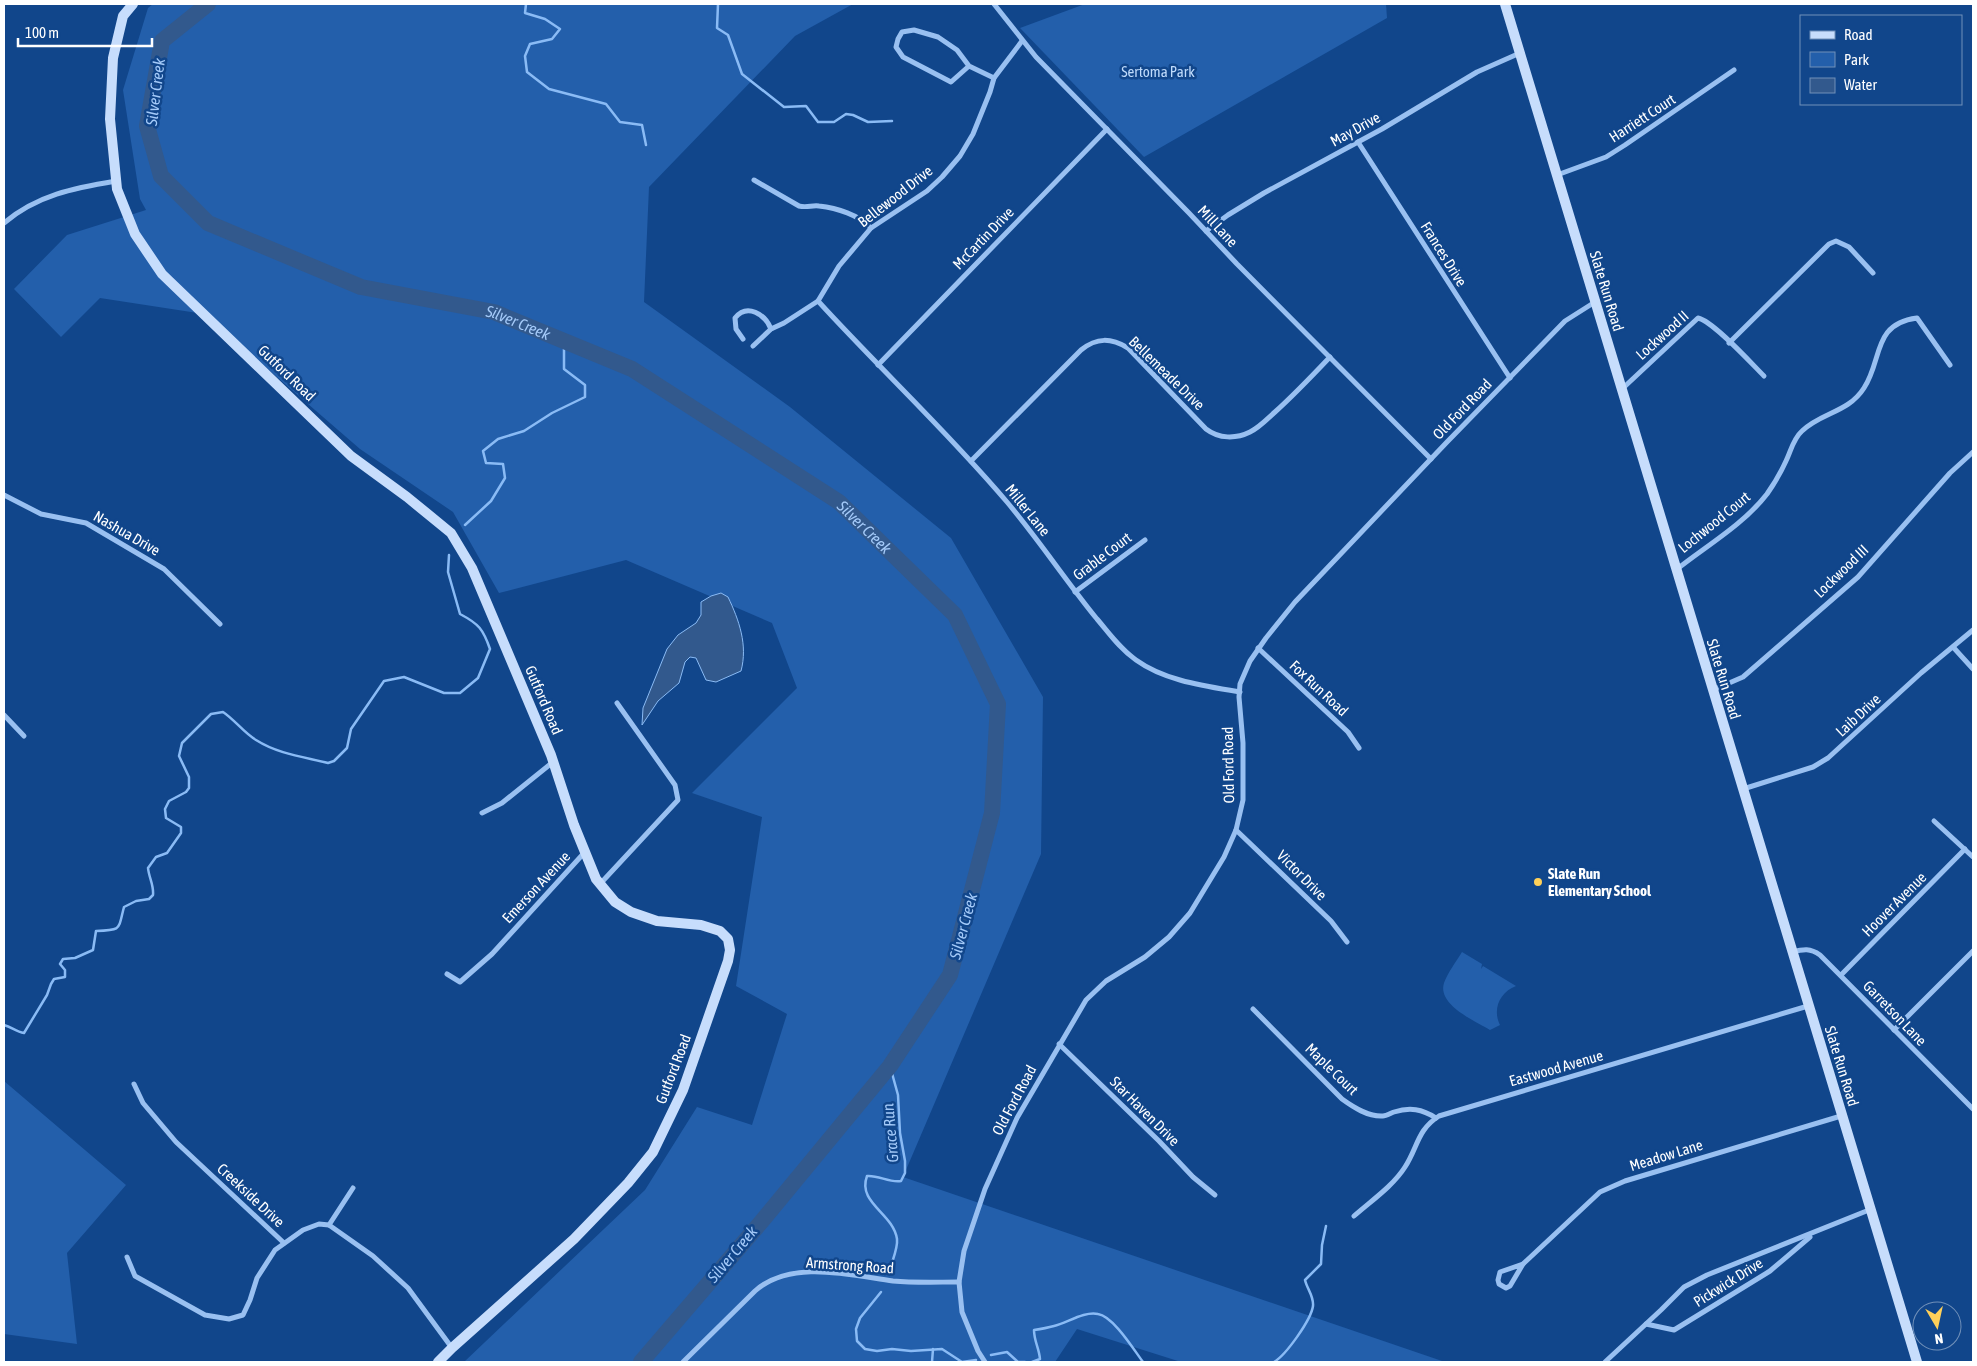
<svg xmlns="http://www.w3.org/2000/svg" width="1977" height="1366" viewBox="0 0 1977 1366" font-family="'Asap Condensed',sans-serif">
	<style>
		.green { fill: #235fab }
		.water { fill: #32598d; stroke: #8abbf5 }
		.lines { fill: none; stroke-linecap: round; stroke-linejoin: round }
		.stream { stroke: #8abbf5; stroke-width: 2.5 }
		.river { stroke: #32598d; stroke-width: 16 }
		.street { stroke: #99c0f1; stroke-width: 5 }
		.secondary { stroke: #c7ddfc; stroke-width: 10 }
		.poi-dot { fill: #ffd059; stroke: #11468b; stroke-width: 2 }
		.labels { text-anchor: middle; dominant-baseline: central; stroke-width: 5; stroke-linejoin: round; paint-order: stroke }
		.park-label { font-size: 15px; fill: #bfdbfc; stroke: #11468b }
		.street-label { font-size: 15px; fill: #fff; stroke: #11468b }
		.poi-label { font-size: 15px; font-weight: bold; fill: #fff; stroke: #11468b; text-anchor: start }
		.water-label { font-size: 16px; font-style: italic; fill: #a4caf9; stroke: #11468b }
	</style>
	<rect width="100%" height="100%" fill="#11468b"/>
	<!-- green -->
	<g class="green">
		<path d="M153 4H853L795 36 649 187 644 302 790 407 951 538 1043 697 1041 854 903 1177 1445 1362H1181L1077 1329 1055 1362H464L645 1190 697 1107 752 1125 787 1014 736 986 762 817 692 793 797 688 772 623 626 560 499 593 453 512 360 449 204 314 100 298 61 337 14 289 67 235 146 210 140 199 123 90 148 8Z"/>
		<path d="M1085 4H1386L1387 18 1144 157 1020 28Z"/>
		<path d="M1462 952 1482 964 1481 969 1483 966 1516 986C1500 992 1492 1009 1500 1025L1490 1030C1475 1021 1437 1005 1444 983 1448 972 1456 962 1462 952Z"/>
		<path d="M4 1081 126 1185 67 1253 77 1344 4 1334Z"/>
	</g>
	<!-- water -->
	<path class="water" d="M721 593 728 597C739 620 748 645 741 671L716 682 706 680 696 658 690 657 685 662 679 683 658 701 642 725 643 708 667 649 678 635 696 623 701 615V602L711 596Z"/>
	<g class="lines">
		<!-- stream -->
		<g class="stream">
			<path d="M526 4 525 13 545 19 560 29 552 39 530 44 525 56 527 72 549 89 606 104 620 122 642 125 646 145"/>
			<path d="M718 4 717 28 728 35 742 74 784 107 806 106 818 122H834L846 114 853 115 868 122 892 121"/>
			<path d="M465 525 491 501 505 478 503 464 486 463 483 451 498 439 524 431 552 413 585 397V385L564 369V341"/>
			<path d="M4 1025C12 1027 16 1032 24 1033L47 995 51 984 54 979 65 977V970L60 964 63 959 75 958 93 950 96 931C122 930 118 930 124 907L136 901 149 899 153 895C154 885 149 878 148 868L156 857 167 853 181 833V827L166 818 165 809 169 801 186 792 189 788V777L179 756 182 743 211 714 223 712C235 720 244 733 256 740 278 754 304 757 328 763L334 761 347 748 351 729 384 681 404 677 444 693H460L478 678 490 649C483 629 479 624 460 614L448 572 449 555"/>
			<path d="M890 1066 898 1095 900 1133 905 1161V1173L901 1181C889 1183 879 1175 867 1176 857 1203 893 1213 897 1239 898 1247 893 1259 891 1266"/>
			<path d="M881 1292 860 1318 856 1329 857 1341 865 1349 877 1351 892 1349 911 1351 942 1349 962 1362 976 1360"/>
			<path d="M991 1355 1007 1352 1018 1362H1025"/>
			<path d="M932 1362 933 1349"/>
			<path d="M1032 1362 1040 1359C1039 1348 1034 1341 1034 1330 1041 1329 1047 1328 1054 1326 1067 1323 1084 1311 1098 1314 1113 1316 1134 1350 1143 1362"/>
			<path d="M1274 1362C1286 1355 1311 1320 1313 1306 1314 1296 1307 1289 1305 1280L1321 1264 1322 1245 1326 1226"/>
		</g>
		<!-- river -->
		<path class="river" id="s1" d="M208 4 162 41 147 126 161 176 208 223 361 287 494 312 632 369 839 502 955 615 998 704 992 813 950 975 890 1066 762 1221 641 1362"/>
		<!-- street -->
		<g class="street">
			<path d="M994 4 1036 57 1189 213 1237 264 1431 459"/>
			<path d="M969 66 951 82 903 57 896 47 898 39 902 32 914 30 938 37 957 50 969 66 994 78"/>
			<path d="M1358 142 1510 378"/>
			<path d="M1557 175 1606 157 1625 145 1734 70"/>
			<path d="M754 180 799 206C807 208 812 205 819 206 837 208 859 215 871 228"/>
			<path d="M4 223C37 195 74 188 116 181"/>
			<path d="M1206 231 1228 215 1264 193 1382 129 1477 72 1520 53"/>
			<path d="M818 301C880 369 948 432 1007 502 1039 540 1066 581 1097 619 1109 633 1120 649 1136 660 1165 681 1205 686 1240 692"/>
			<path d="M743 339 736 329 735 318C747 303 765 314 771 329"/>
			<path d="M1729 343 1829 244 1836 241 1849 247 1873 273"/>
			<path d="M753 346 771 329 784 323 818 301 839 266 871 228 927 191 942 177 960 156 973 134 990 92 994 78 1022 41"/>
			<path d="M878 365 1107 129"/>
			<path d="M1622 389 1698 318C1713 321 1751 363 1764 376"/>
			<path d="M971 461 1081 350C1097 337 1111 338 1128 348L1206 429C1219 439 1236 439 1250 432 1260 427 1267 419 1275 412 1294 395 1312 376 1330 357"/>
			<path d="M4 495 41 514 86 523 164 569 220 624"/>
			<path d="M1676 570C1706 546 1743 525 1767 494 1774 484 1781 472 1786 461 1791 451 1793 439 1802 431 1822 412 1848 413 1864 388 1883 359 1872 324 1917 318L1950 365"/>
			<path d="M1075 592 1145 540"/>
			<path d="M1953 647 1973 669"/>
			<path d="M1258 648 1348 732 1359 748"/>
			<path d="M1713 690 1743 677 1858 577 1950 473 1973 452"/>
			<path d="M4 715 24 736"/>
			<path d="M1743 789 1813 767 1828 758 1921 673 1973 630"/>
			<path d="M482 813 502 803 553 762"/>
			<path d="M1934 821 1973 857"/>
			<path d="M1236 830 1331 921 1347 942"/>
			<path d="M600 884 678 800 675 785 617 703"/>
			<path d="M1792 952C1804 949 1810 948 1820 955L1973 1109"/>
			<path d="M447 974 460 982 492 954 584 853"/>
			<path d="M1841 975 1965 849"/>
			<path d="M1253 1009 1342 1099C1353 1107 1368 1117 1383 1116 1386 1116 1391 1113 1394 1112 1410 1107 1422 1109 1436 1118"/>
			<path d="M1894 1030 1973 951"/>
			<path d="M1059 1044 1159 1141 1193 1177 1215 1195"/>
			<path d="M134 1084 143 1103 176 1142 284 1243"/>
			<path d="M1354 1216C1371 1201 1393 1186 1405 1167 1418 1147 1417 1130 1439 1116L1808 1006"/>
			<path d="M329 1225 353 1188"/>
			<path d="M127 1257 135 1276 205 1315 229 1319 243 1315 250 1300 257 1278 275 1250 303 1230 319 1224 329 1225 373 1256 408 1288 452 1348"/>
			<path d="M1523 1264 1600 1192 1625 1181 1841 1116"/>
			<path d="M1523 1264 1510 1286 1506 1288 1499 1284 1498 1280 1500 1272Z"/>
			<path d="M1646 1324 1674 1330 1770 1271 1810 1237"/>
			<path d="M683 1362 755 1291C791 1259 850 1275 893 1281 915 1283 937 1282 959 1282"/>
			<path d="M985 1362 978 1351 962 1312 959 1282 964 1251 985 1189 1017 1118 1086 1000 1106 981 1145 957 1169 937 1190 913 1224 857 1236 830 1243 800V743L1239 697 1240 684 1250 661 1266 638 1295 602 1447 442 1565 321 1595 302"/>
			<path d="M1605 1362 1661 1310 1684 1287 1707 1275 1869 1210"/>
		</g>
		<!-- secondary -->
		<g class="secondary">
			<path d="M133 4 123 16 113 58 110 119 117 189 135 234 162 274 351 456 407 497 451 533 472 568 551 755 574 825 596 879 615 902 631 912 657 921 701 925 720 931 728 939 730 950 728 961 683 1090 653 1152 628 1183 574 1239 452 1348 438 1362"/>
			<path d="M1505 4 1917 1362"/>
		</g>
	</g>
	<!-- markers -->
	<circle class="poi-dot" cx="1538" cy="882" r="5"/>
	<g class="labels">
		<!-- park labels -->
		<g class="park-label">
			<text x="1158" y="71">Sertoma Park</text>
		</g>
		<!-- street labels -->
		<g class="street-label">
			<text transform="translate(1642 118) rotate(-33)">Harriett Court</text>
			<text transform="translate(1355 129) rotate(-29)">May Drive</text>
			<text transform="translate(895 196) rotate(-38)">Bellewood Drive</text>
			<text transform="translate(1218 226) rotate(47)">Mill Lane</text>
			<text transform="translate(983 238) rotate(-46)">McCartin Drive</text>
			<text transform="translate(1444 254) rotate(58)">Frances Drive</text>
			<text transform="translate(1607 291) rotate(73)">Slate Run Road</text>
			<text transform="translate(1662 335) rotate(-42)">Lockwood II</text>
			<text transform="translate(287 373) rotate(44)">Gutford Road</text>
			<text transform="translate(1167 373) rotate(44)">Bellemeade Drive</text>
			<text transform="translate(1462 409) rotate(-46)">Old Ford Road</text>
			<text transform="translate(1028 510) rotate(51)">Miller Lane</text>
			<text transform="translate(1714 522) rotate(-39)">Lochwood Court</text>
			<text transform="translate(127 533) rotate(30)">Nashua Drive</text>
			<text transform="translate(1102 556) rotate(-37)">Grable Court</text>
			<text transform="translate(1841 571) rotate(-44)">Lockwood III</text>
			<text transform="translate(1724 679) rotate(73)">Slate Run Road</text>
			<text transform="translate(1319 688) rotate(43)">Fox Run Road</text>
			<text transform="translate(544 700) rotate(67)">Gutford Road</text>
			<text transform="translate(1858 715) rotate(-43)">Laib Drive</text>
			<text transform="translate(1228 765) rotate(-91)">Old Ford Road</text>
			<text transform="translate(1302 875) rotate(45)">Victor Drive</text>
			<text transform="translate(536 887) rotate(-47)">Emerson Avenue</text>
			<text transform="translate(1894 904) rotate(-45)">Hoover Avenue</text>
			<text transform="translate(1895 1013) rotate(46)">Garretson Lane</text>
			<text transform="translate(1842 1066) rotate(73)">Slate Run Road</text>
			<text transform="translate(1556 1068) rotate(-16)">Eastwood Avenue</text>
			<text transform="translate(673 1069) rotate(-69)">Gutford Road</text>
			<text transform="translate(1332 1069) rotate(44)">Maple Court</text>
			<text transform="translate(1014 1100) rotate(-62)">Old Ford Road</text>
			<text transform="translate(1145 1111) rotate(45)">Star Haven Drive</text>
			<text transform="translate(1666 1155) rotate(-17)">Meadow Lane</text>
			<text transform="translate(251 1195) rotate(43)">Creekside Drive</text>
			<text transform="translate(850 1265) rotate(4)">Armstrong Road</text>
			<text transform="translate(1728 1282) rotate(-32)">Pickwick Drive</text>
		</g>
		<!-- poi labels -->
		<g class="poi-label">
			<text x="1548" y="873">Slate Run<tspan x="1548" dy="17">Elementary School</tspan></text>
		</g>
		<!-- water labels -->
		<g class="water-label">
			<text transform="translate(155 92) rotate(-83)">Silver Creek</text>
			<text stroke="none"><textPath href="#s1" startOffset="591">Silver Creek</textPath></text>
			<text stroke="none"><textPath href="#s1" startOffset="996">Silver Creek</textPath></text>
			<text transform="translate(963 926) rotate(-75)">Silver Creek</text>
			<text transform="translate(890 1133) rotate(-95)">Grace Run</text>
			<text transform="translate(732 1254) rotate(-50)">Silver Creek</text>
		</g>
	</g>
	<!-- border -->
	<rect width="1977" height="1366" fill="none" stroke="#ffffff" stroke-width="10"/>
	<!-- legend -->
	<rect x="1800" y="15" width="162" height="90" fill="#11468b" stroke="#7090b9"/>
	<rect x="1810" y="31" width="25" height="8" fill="#c7ddfc" stroke="#7090b9"/>
	<text x="1844" y="40" font-size="15" fill="#ffffff">Road</text>
	<rect x="1810" y="52" width="25" height="15" fill="#235fab" stroke="#7090b9"/>
	<text x="1844" y="65" font-size="15" fill="#ffffff">Park</text>
	<rect x="1810" y="78" width="25" height="15" fill="#32598d" stroke="#7090b9"/>
	<text x="1844" y="90" font-size="15" fill="#ffffff">Water</text>
	<!-- north arrow -->
	<g transform="translate(1937 1326) rotate(171)"><circle r="24" fill="#11468b" stroke="#7090b9"/>
	<path d="M0-4L9 19L0 12L-9 19Z" fill="#ffd059"/>
	<text y="-8" font-size="14" font-weight="bold" text-anchor="middle" fill="#ffffff">N</text>
	</g>
	<!-- scale -->
	<path d="M18 38v8h134v-8" fill="none" stroke="#ffffff" stroke-width="2.5"/>
	<text x="25" y="38" font-size="15" fill="#ffffff" stroke="#11468b" stroke-width="4" paint-order="stroke">100 m</text>
</svg>
